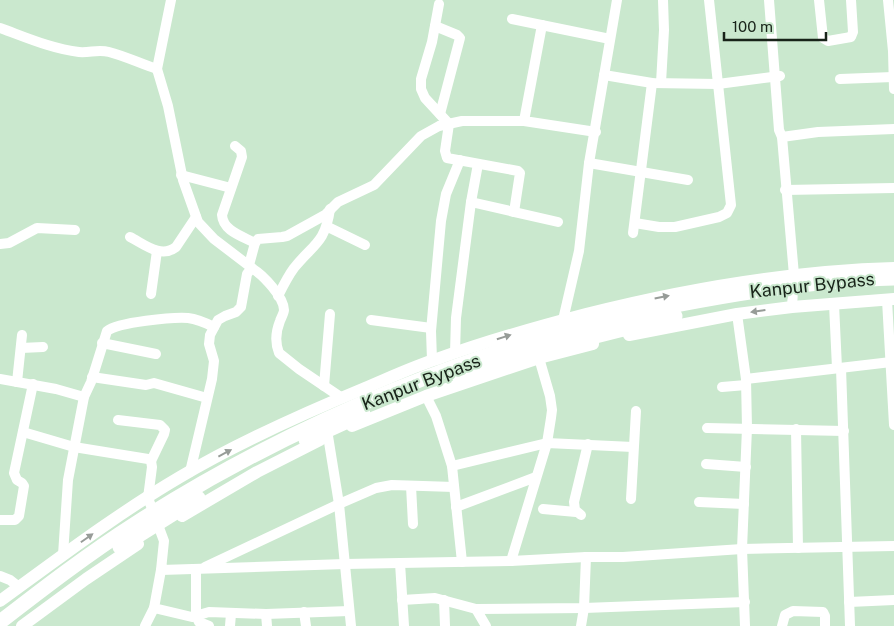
<svg xmlns="http://www.w3.org/2000/svg" width="894" height="626" viewBox="0 0 894 626" font-family="'Public Sans',sans-serif">
	<style>
		.lines { fill: none; stroke-linecap: round; stroke-linejoin: round }
		.minor { stroke: #fff; stroke-width: 10 }
		.major { stroke: #fff; stroke-width: 12 }
		.highway { stroke: #fff; stroke-width: 15 }
		.oneway { fill: #979c98 }
		.labels { text-anchor: middle; dominant-baseline: central; stroke-width: 4; stroke-linejoin: round; paint-order: stroke }
		.street-label { font-size: 18px; fill: #182319; stroke: #cae8ce }
	</style>
	<rect width="100%" height="100%" fill="#cae8ce"/>
	<g class="lines">
		<!-- minor -->
		<g class="minor">
			<path d="M171 0 157 69 168 106 183 180 198 222 214 239 252 268"/>
			<path d="M769 0 779 130 782 137 794 275 792 307"/>
			<path d="M819 0 823 38 828 41 851 37 853 32 851 0"/>
			<path d="M888 0 893 51 894 89"/>
			<path d="M439 4 432 42 421 79V89L425 98 449 124 445 151 447 158 518 171 520 173 514 212"/>
			<path d="M512 19 610 39"/>
			<path d="M542 25 524 121 596 132"/>
			<path d="M435 26 457 35 460 38 440 114"/>
			<path d="M0 28C25 37 52 49 79 52 90 53 98 49 109 52 125 56 141 64 157 69"/>
			<path d="M604 75 652 83 718 84 780 76"/>
			<path d="M840 79 893 77"/>
			<path d="M661 83 664 30 663 0"/>
			<path d="M782 137 818 132 894 129"/>
			<path d="M235 146 241 151 242 157 222 215C223 231 242 236 255 243"/>
			<path d="M589 163 688 180"/>
			<path d="M181 175 231 188"/>
			<path d="M785 190 894 188"/>
			<path d="M471 202 478 164"/>
			<path d="M635 223 659 227H675L719 217 727 213 731 205 709 0"/>
			<path d="M328 227 365 245"/>
			<path d="M633 233 652 83"/>
			<path d="M130 237C144 244 161 259 176 247L196 217"/>
			<path d="M0 244 9 243 37 228 75 230"/>
			<path d="M249 265 255 243 258 239 282 237 287 236 325 215 338 202 374 185 421 136 439 126 462 121H524"/>
			<path d="M151 294 157 251"/>
			<path d="M278 296C283 286 288 276 294 268 313 244 325 244 330 209"/>
			<path d="M887 300 894 425"/>
			<path d="M834 304 837 368"/>
			<path d="M737 314 746 379 747 428 742 549 745 626"/>
			<path d="M371 320 431 328"/>
			<path d="M563 320 579 251 589 163 617 0"/>
			<path d="M102 343 156 354"/>
			<path d="M21 348 43 347"/>
			<path d="M455 353 456 318 471 202 558 222"/>
			<path d="M432 360 431 331 441 221 446 194 460 160"/>
			<path d="M841 368 850 626"/>
			<path d="M92 377 146 385 154 383 207 398"/>
			<path d="M0 379 56 389 84 397"/>
			<path d="M746 379 891 362"/>
			<path d="M17 382 22 335"/>
			<path d="M324 386 330 314"/>
			<path d="M722 387 746 385"/>
			<path d="M426 396 436 416 452 466 462 562"/>
			<path d="M118 420 160 425 165 430 164 434 151 461"/>
			<path d="M707 428 844 431"/>
			<path d="M796 429 798 548"/>
			<path d="M23 432 74 447 148 459 151 461 152 467 148 498 164 541 161 570 345 564 511 561 586 557H623L742 549 894 546"/>
			<path d="M328 436 339 504 351 626"/>
			<path d="M706 464 746 467"/>
			<path d="M452 466 547 443 633 447"/>
			<path d="M190 472 212 379 214 361 209 344 210 335 218 320 225 316 236 312 241 307 247 274 250 270 253 269C263 275 284 297 284 310 284 313 281 318 280 321 276 331 275 343 279 353L299 369 342 398"/>
			<path d="M411 486 413 524"/>
			<path d="M631 499 636 411"/>
			<path d="M699 502 744 504"/>
			<path d="M456 507 536 477"/>
			<path d="M543 509 576 512"/>
			<path d="M581 515 575 510 574 502 588 444"/>
			<path d="M0 520H15L19 516 24 486 22 483 17 480 14 473 33 384"/>
			<path d="M63 555 68 480 84 397 91 382 107 331C118 322 173 317 188 318 197 319 206 323 214 327"/>
			<path d="M511 561 547 443 551 418 552 410 550 396 539 358"/>
			<path d="M400 563 404 626"/>
			<path d="M205 567 339 504 376 488 392 485 454 487"/>
			<path d="M196 569V616L199 622 209 626"/>
			<path d="M161 570 154 608 192 617 209 612 266 614 349 611"/>
			<path d="M0 576 10 580 19 587"/>
			<path d="M402 600 435 598 476 609 584 608 745 602"/>
			<path d="M444 600 445 626"/>
			<path d="M849 602 894 600"/>
			<path d="M476 609 486 626"/>
			<path d="M304 612 306 626"/>
			<path d="M266 614 267 626"/>
			<path d="M145 626 154 608"/>
			<path d="M230 626 231 614"/>
			<path d="M581 626 584 608 586 557"/>
			<path d="M782 626 785 615 793 611 823 612 825 616V626"/>
		</g>
		<!-- major -->
		<g class="major">
			<path d="M629 335 737 314 792 307 894 299"/>
			<path d="M352 426 426 396 539 358 593 344"/>
			<path d="M182 516 257 472 320 440"/>
			<path d="M0 601C59 558 117 514 180 477 239 442 302 414 365 388 389 378 412 367 437 359 486 341 536 327 586 314 689 288 788 271 894 268"/>
			<path d="M22 626 86 579 138 544"/>
		</g>
		<!-- highway -->
		<g class="highway">
			<path d="M459 376 548 348 675 316"/>
			<path d="M306 440 363 414"/>
			<path d="M120 547 198 498"/>
			<path d="M0 622C44 588 88 554 135 524 299 419 484 344 676 305 748 291 821 280 894 278"/>
		</g>
	</g>
	<!-- one-way arrows -->
	<defs><path id="oneway-solid" d="M-6-.8H1V-3.2L6.5 0L1 3.2V.8H-6Z" transform="scale(1.25)"/></defs>
	<g class="oneway">
		<use href="#oneway-solid" transform="translate(662 297) rotate(-11)"/>
		<use href="#oneway-solid" transform="translate(758 311) rotate(172)"/>
		<use href="#oneway-solid" transform="translate(504 337) rotate(-18)"/>
		<use href="#oneway-solid" transform="translate(225 453) rotate(-28)"/>
		<use href="#oneway-solid" transform="translate(87 538) rotate(-35)"/>
	</g>
	<g class="labels">
		<!-- street labels -->
		<g class="street-label">
			<text transform="translate(812 285) rotate(-6)">Kanpur Bypass</text>
			<text transform="translate(421 382) rotate(-21)">Kanpur Bypass</text>
		</g>
	</g>
	<!-- scale -->
	<path d="M724 32v8h102v-8" fill="none" stroke="#182319" stroke-width="2.5"/>
	<text x="732" y="32" font-size="15" fill="#182319" stroke="#cae8ce" stroke-width="4" paint-order="stroke">100 m</text>
</svg>
